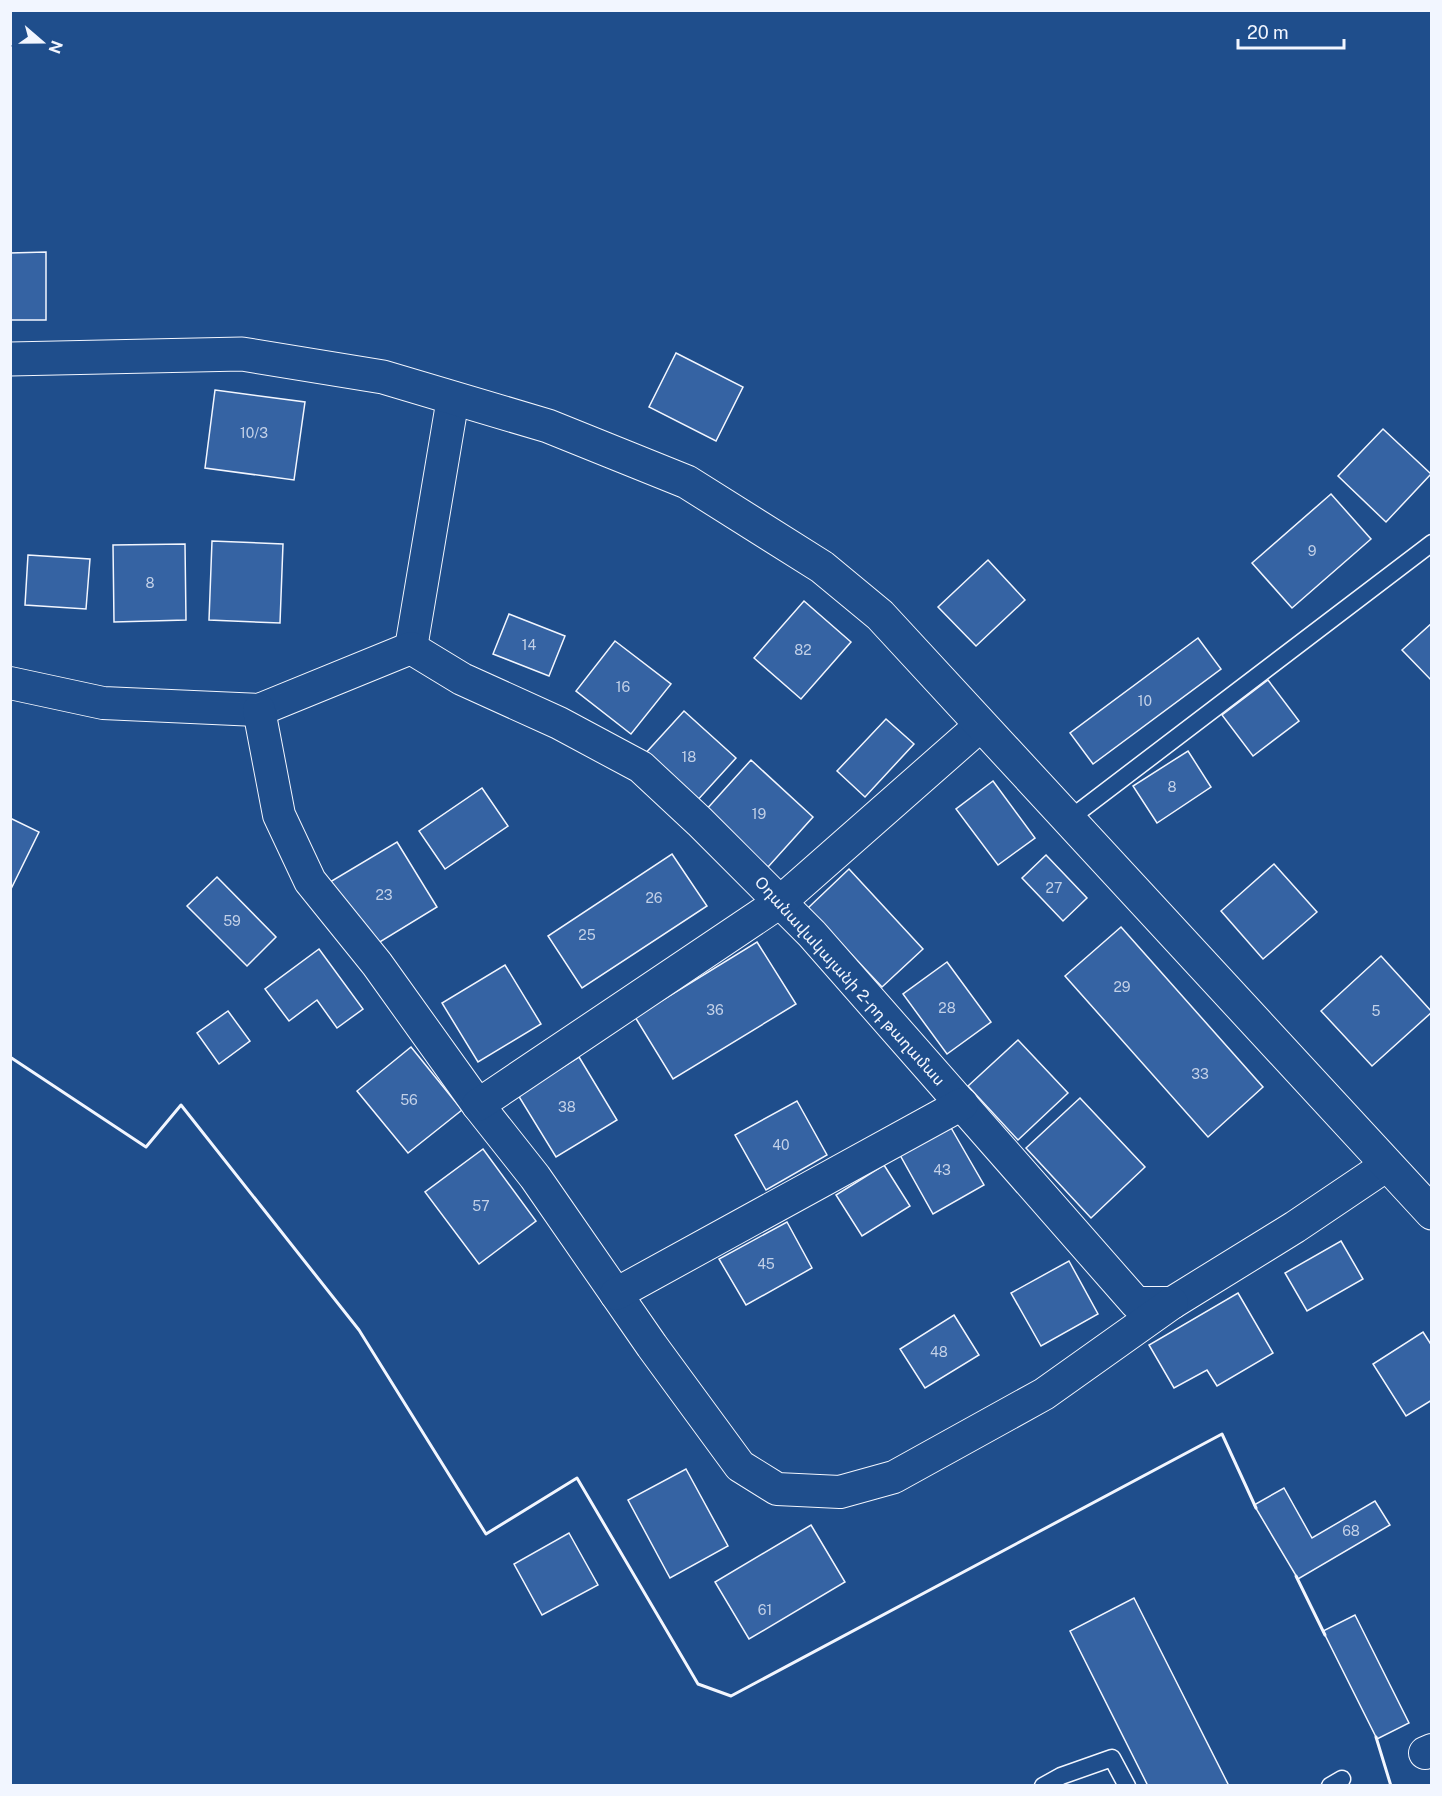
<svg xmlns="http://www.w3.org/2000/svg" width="1442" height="1796" viewBox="0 0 1442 1796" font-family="'Public Sans','Noto Sans Armenian',sans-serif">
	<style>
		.building { fill: #3563a3; stroke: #f2f6ff; stroke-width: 1.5 }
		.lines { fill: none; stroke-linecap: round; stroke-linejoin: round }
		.lane-casing { stroke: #f2f6ff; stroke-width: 19 }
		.street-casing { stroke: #f2f6ff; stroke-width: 34 }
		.secondary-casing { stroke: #f2f6ff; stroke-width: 35 }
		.lane { stroke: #1f4e8c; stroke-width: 16 }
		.street { stroke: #1f4e8c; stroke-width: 32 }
		.secondary { stroke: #1f4e8c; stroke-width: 33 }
		.wall { stroke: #f2f6ff; stroke-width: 3 }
		.labels { text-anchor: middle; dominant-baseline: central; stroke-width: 4.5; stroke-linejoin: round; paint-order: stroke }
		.number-label { font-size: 14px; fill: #c3d1e8 }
		.street-label { font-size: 16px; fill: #f2f6ff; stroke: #1f4e8c }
	</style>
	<rect width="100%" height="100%" fill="#1f4e8c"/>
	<!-- building -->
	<g class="building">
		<path d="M46 252V320H10V253Z"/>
		<path d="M676 353 743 387 716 441 649 407Z"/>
		<path d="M215 390 305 402 294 480 205 468Z"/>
		<path d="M1383 429 1431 474 1386 522 1338 476Z"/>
		<path d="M1331 494 1371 539 1292 608 1252 563Z"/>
		<path d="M212 541 283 544 280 623 209 620Z"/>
		<path d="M185 544 186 620 114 622 113 545Z"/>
		<path d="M28 555 90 559 86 609 25 605Z"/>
		<path d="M988 560 1025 600 976 646 938 607Z"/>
		<path d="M804 601 851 642 801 699 754 658Z"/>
		<path d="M509 614 565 636 549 676 493 654Z"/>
		<path d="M1432 623V681L1402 650Z"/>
		<path d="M1198 638 1221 669 1093 764 1070 733Z"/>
		<path d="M615 641 671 684 631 734 576 691Z"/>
		<path d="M1268 680 1299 721 1253 756 1222 715Z"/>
		<path d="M684 711 736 758 695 803 643 756Z"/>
		<path d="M886 719 914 744 865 797 837 771Z"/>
		<path d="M1188 751 1211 787 1157 823 1133 786Z"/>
		<path d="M751 760 813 817 768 867 705 811Z"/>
		<path d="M993 781 1035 838 998 865 956 809Z"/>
		<path d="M482 788 508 826 445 869 419 831Z"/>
		<path d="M10 818 39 832 10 891Z"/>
		<path d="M397 842 437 907 370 948 330 882Z"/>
		<path d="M672 854 707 906 582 988 548 936Z"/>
		<path d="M1046 855 1087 898 1063 921 1022 878Z"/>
		<path d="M1274 864 1317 912 1263 959 1221 911Z"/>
		<path d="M849 869 923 949 882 987 808 908Z"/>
		<path d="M217 877 276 937 247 966 187 906Z"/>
		<path d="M1121 927 1263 1087 1208 1137 1065 976Z"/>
		<path d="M757 942 796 1004 673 1079 635 1017Z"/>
		<path d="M319 949 363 1009 337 1028 317 1000 289 1021 265 989Z"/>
		<path d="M1381 956 1432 1012 1372 1066 1321 1011Z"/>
		<path d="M947 962 991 1022 947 1054 903 994Z"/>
		<path d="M505 965 541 1024 478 1062 442 1003Z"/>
		<path d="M228 1011 250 1041 219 1064 197 1033Z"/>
		<path d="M1018 1040 1068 1093 1018 1140 968 1086Z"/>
		<path d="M411 1047 462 1110 408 1153 357 1091Z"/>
		<path d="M579 1057 617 1120 556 1157 518 1095Z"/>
		<path d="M1080 1098 1145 1167 1091 1218 1026 1148Z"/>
		<path d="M797 1101 827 1155 766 1190 735 1135Z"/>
		<path d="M950 1126 984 1185 933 1214 900 1155Z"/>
		<path d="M483 1149 536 1221 479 1264 425 1192Z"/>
		<path d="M884 1165 910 1206 862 1236 836 1195Z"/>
		<path d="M787 1222 812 1268 746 1305 719 1259Z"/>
		<path d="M1341 1241 1363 1279 1307 1311 1285 1273Z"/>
		<path d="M1069 1261 1098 1314 1041 1346 1011 1293Z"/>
		<path d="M1238 1293 1273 1353 1217 1386 1207 1370 1174 1388 1149 1345Z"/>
		<path d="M954 1315 979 1355 925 1388 900 1349Z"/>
		<path d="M1423 1332 1432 1346V1400L1406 1416 1373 1364Z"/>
		<path d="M686 1469 728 1546 670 1578 628 1500Z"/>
		<path d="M1284 1488 1312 1538 1375 1501 1390 1525 1298 1579 1254 1505Z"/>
		<path d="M811 1525 845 1582 749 1639 715 1582Z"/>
		<path d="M569 1533 598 1585 542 1615 514 1564Z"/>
		<path d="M1134 1598 1229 1786H1148L1070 1631Z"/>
		<path d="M1355 1615 1409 1723 1377 1739 1323 1631Z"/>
	</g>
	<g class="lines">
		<!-- lane casing -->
		<g class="lane-casing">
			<g id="lane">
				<path d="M1068 820 1432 543"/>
				<path d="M1043 1786 1061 1776 1112 1758 1127 1786"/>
				<path d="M1330 1786 1342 1779"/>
			</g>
		</g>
		<!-- street casing -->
		<g class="street-casing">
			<g id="street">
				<path d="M411 648 453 398"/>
				<path d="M10 683 103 703 259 710 411 648 462 679 559 723 641 767 700 822 812 934 1136 1303H1172L1295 1227 1387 1165"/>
				<path d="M259 710 279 815 310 881 377 964 478 1105 535 1177 652 1346 740 1466 777 1489 840 1492 894 1477 1044 1394 1172 1303"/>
				<path d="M478 1105 780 902 981 725"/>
				<path d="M616 1294 962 1104"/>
				<path d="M1425 1753 1432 1750"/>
			</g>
		</g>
		<!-- secondary casing -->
		<g class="secondary-casing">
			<path id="secondary" d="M10 359 242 354 383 377 548 426 687 482 822 567 880 615 1432 1213"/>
		</g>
		<!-- lane -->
		<use href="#lane" class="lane"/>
		<!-- street -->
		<use href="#street" class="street"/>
		<!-- secondary -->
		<use href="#secondary" class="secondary"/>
		<!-- wall -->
		<g class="wall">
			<path d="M10 1057 146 1147 181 1105 359 1330 486 1534 577 1478 698 1684 731 1696 1222 1434 1256 1508"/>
			<path d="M1296 1576 1325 1635"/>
			<path d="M1376 1737 1391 1786"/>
		</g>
	</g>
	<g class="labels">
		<!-- number labels -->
		<g class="number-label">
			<text x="254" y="433">10/3</text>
			<text x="1312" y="551">9</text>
			<text x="150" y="583">8</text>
			<text x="529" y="645">14</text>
			<text x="803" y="650">82</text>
			<text x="623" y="687">16</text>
			<text x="1145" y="701">10</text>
			<text x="689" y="757">18</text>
			<text x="1172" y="787">8</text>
			<text x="759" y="814">19</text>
			<text x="1054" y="888">27</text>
			<text x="384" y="895">23</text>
			<text x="654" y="898">26</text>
			<text x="232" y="921">59</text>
			<text x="587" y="935">25</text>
			<text x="1122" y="987">29</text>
			<text x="947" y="1008">28</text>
			<text x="715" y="1010">36</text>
			<text x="1376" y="1011">5</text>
			<text x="1200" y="1074">33</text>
			<text x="409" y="1100">56</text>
			<text x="567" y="1107">38</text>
			<text x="781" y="1145">40</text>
			<text x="942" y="1170">43</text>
			<text x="481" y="1206">57</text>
			<text x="766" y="1264">45</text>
			<text x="939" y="1352">48</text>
			<text x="1351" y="1531">68</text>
			<text x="765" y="1610">61</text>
		</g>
		<!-- street labels -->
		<g class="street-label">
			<text transform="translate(850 981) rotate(48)">Օդանավակայանի 2-րդ թաղամաս</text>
		</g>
	</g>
	<!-- border -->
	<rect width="1442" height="1796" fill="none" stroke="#f2f6ff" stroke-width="24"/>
	<!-- north arrow -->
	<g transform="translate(42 42) rotate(110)" stroke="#1f4e8c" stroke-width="4.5" paint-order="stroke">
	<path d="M0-4.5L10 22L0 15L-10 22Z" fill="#f2f6ff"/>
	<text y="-9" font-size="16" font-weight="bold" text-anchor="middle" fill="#f2f6ff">N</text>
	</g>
	<!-- scale -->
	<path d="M1238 39v9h106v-9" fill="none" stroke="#f2f6ff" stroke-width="3"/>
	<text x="1247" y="39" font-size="18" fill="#f2f6ff" stroke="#1f4e8c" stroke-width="4.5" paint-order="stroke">20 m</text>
</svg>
